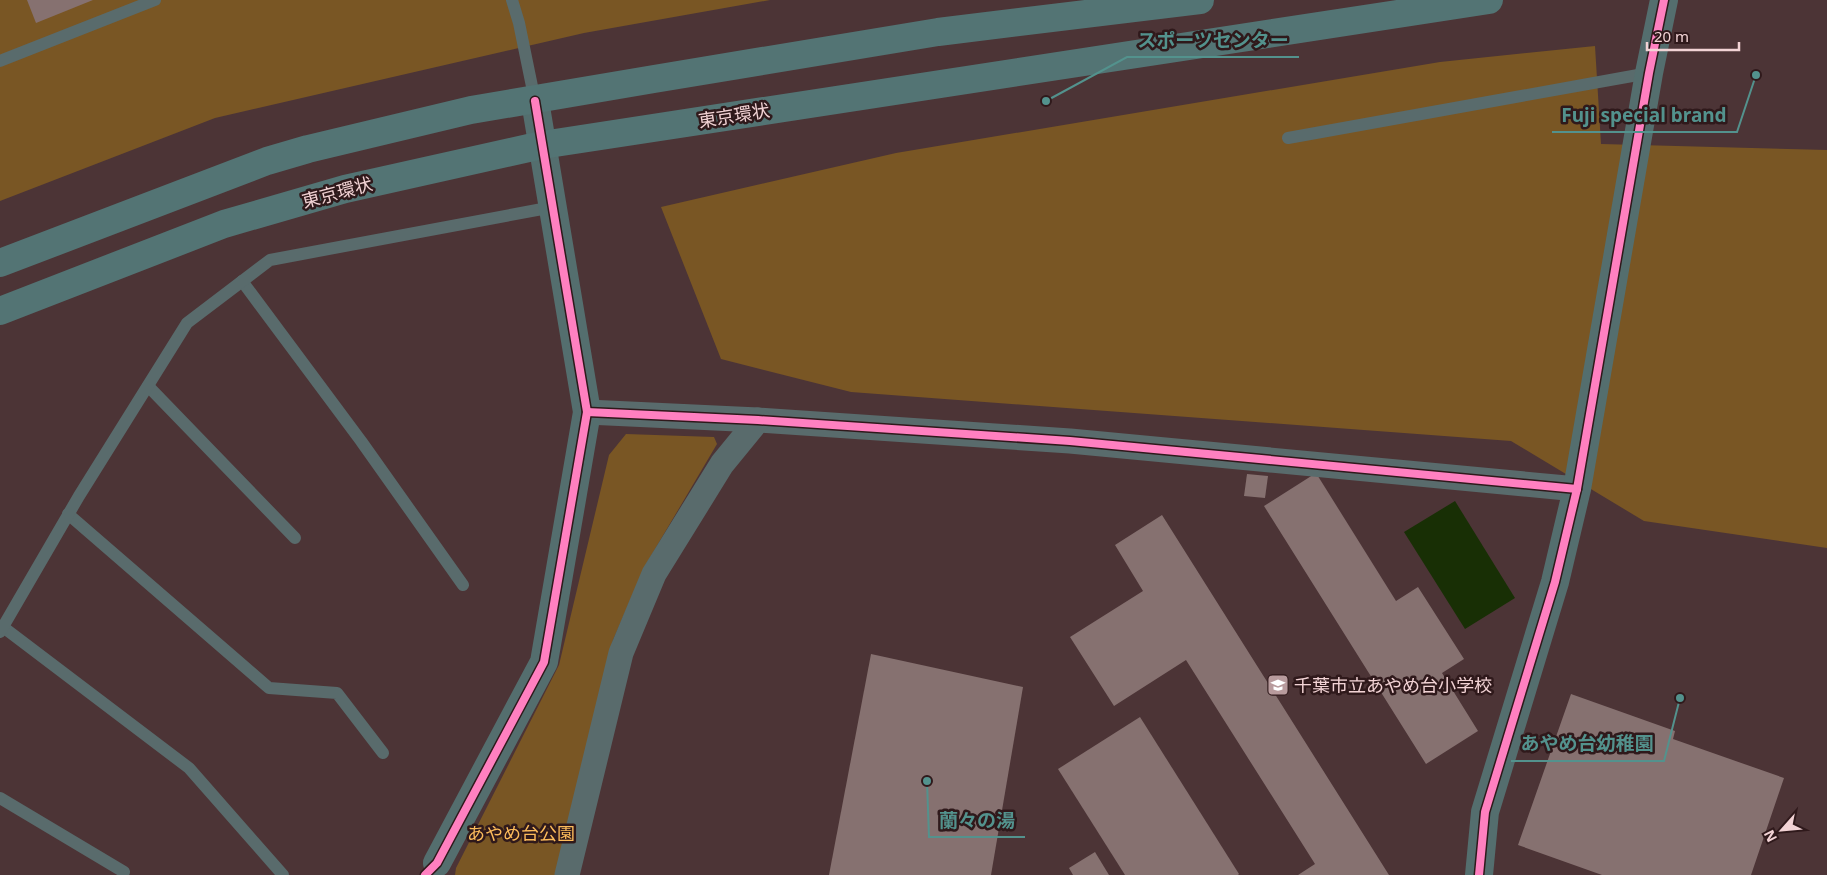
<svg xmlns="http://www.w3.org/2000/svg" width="1827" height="875" viewBox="0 0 1827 875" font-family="'Noto Sans','Noto Sans JP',sans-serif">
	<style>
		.green { fill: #795624 }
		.water { fill: #182f05 }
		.building { fill: #867170 }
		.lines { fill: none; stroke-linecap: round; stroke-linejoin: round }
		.lane { stroke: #596b6c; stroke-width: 12 }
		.street { stroke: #596b6c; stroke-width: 25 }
		.secondary { stroke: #546e6e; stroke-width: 28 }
		.highway { stroke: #537474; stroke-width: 28 }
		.cycleway-casing { stroke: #2f191b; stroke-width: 11 }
		.cycleway { stroke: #ff80c0; stroke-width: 8 }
		.labels { text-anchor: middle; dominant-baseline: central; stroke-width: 5; stroke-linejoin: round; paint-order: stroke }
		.street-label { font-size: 18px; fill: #f2d3d5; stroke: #2f191b }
		.poi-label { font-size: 18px; fill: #f2d3d5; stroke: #2f191b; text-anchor: start }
		.park-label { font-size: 18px; fill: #fcbb5b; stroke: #2f191b }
		.leader { fill: none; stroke: #53928d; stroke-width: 2 }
		.callout-dot { fill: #53928d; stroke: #2f191b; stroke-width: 2 }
		.callout-label { font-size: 19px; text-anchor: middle; font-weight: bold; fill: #53928d; stroke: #2f191b; stroke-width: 5; stroke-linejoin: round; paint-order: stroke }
	</style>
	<rect width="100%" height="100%" fill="#4c3436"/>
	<!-- green -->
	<g class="green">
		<path d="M0 0H770L584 33 215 118 0 201Z"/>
		<path d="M1595 46 1601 144 1827 150V548L1644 521 1511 441 851 392 721 359 661 207 896 153 1440 62Z"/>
		<path d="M626 434 714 437 717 444 645 566 613 640 555 875H455L456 868 559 665 609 455Z"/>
	</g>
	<!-- water -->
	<path class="water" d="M1455 501 1515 598 1465 629 1404 532Z"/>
	<!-- building -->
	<g class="building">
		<path d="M27 0H93L36 23Z"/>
		<path d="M1316 473 1396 601 1418 587 1464 659 1442 673 1478 731 1426 764 1264 506Z"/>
		<path d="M1247 474 1268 476 1265 498 1244 496Z"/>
		<path d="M1162 515 1389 875H1298L1315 864 1186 660 1114 706 1070 637 1143 591 1115 545Z"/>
		<path d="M871 654 1023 687 991 875H829Z"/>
		<path d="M1571 694 1675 731 1673 739 1784 778 1751 875H1602L1518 845Z"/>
		<path d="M1140 717 1239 874 1238 875H1125L1058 769Z"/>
		<path d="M1095 852 1109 875H1073L1069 868Z"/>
	</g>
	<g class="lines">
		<!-- lane -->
		<g class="lane">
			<path d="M512 0 519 23 535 101"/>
			<path d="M0 61 155 0"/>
			<path d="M1288 138 1649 73"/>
			<path d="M242 281 361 441 463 585"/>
			<path d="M148 386 295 538"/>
			<path d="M68 514 269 688 337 693 383 753"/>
			<path d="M3 627 189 768 283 875"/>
			<path d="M0 632 79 496 187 323 270 260 553 207"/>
			<path d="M0 798 124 872"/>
		</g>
		<!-- street -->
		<g class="street">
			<path d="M587 412 758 420 1070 441 1577 489"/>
			<path d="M567 875 621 653 654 574 722 464 758 420"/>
		</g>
		<!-- secondary -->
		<g class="secondary">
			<path d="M437 863 544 662 587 412 535 101"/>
			<path d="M1479 875 1485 812 1555 582 1577 489 1649 73 1664 0"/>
		</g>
		<!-- highway -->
		<g class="highway">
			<path d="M0 263 267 161 308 149 471 110 654 79 938 32 1200 0"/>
			<path d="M0 311 224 224 345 189 542 145 1489 0"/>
		</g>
		<!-- cycleway casing -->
		<g class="cycleway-casing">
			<g id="cycleway">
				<path d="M587 412 758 420 1070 441 1577 489"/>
				<path d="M425 875 437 863 544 662 587 412 535 101"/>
				<path d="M1479 875 1485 812 1555 582 1577 489 1649 73 1664 0"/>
			</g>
		</g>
		<!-- cycleway -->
		<use href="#cycleway" class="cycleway"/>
	</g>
	<!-- icons -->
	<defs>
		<g id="school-square" transform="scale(1.125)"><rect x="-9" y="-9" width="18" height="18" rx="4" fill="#b89b9d" stroke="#2f191b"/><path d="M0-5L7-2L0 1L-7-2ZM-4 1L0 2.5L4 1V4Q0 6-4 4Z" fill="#fff"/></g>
	</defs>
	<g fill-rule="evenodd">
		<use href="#school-square" x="1278" y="685"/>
	</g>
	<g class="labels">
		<!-- street labels -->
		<g class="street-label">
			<text transform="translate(734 115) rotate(-9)">東京環状</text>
			<text transform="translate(337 192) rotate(-15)">東京環状</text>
		</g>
		<!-- poi labels -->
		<g class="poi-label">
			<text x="1294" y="685">千葉市立あやめ台小学校</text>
		</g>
		<!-- park labels -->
		<g class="park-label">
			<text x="521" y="833">あやめ台公園</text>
		</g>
	</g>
	<!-- callouts -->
	<path class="leader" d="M1046 101L1127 57H1299M1756 75L1737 132H1552M1680 698L1664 761H1511M927 781L929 837H1025"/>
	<g class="callout-dot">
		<circle cx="1046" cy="101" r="5"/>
		<circle cx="1756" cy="75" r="5"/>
		<circle cx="1680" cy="698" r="5"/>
		<circle cx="927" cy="781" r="5"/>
	</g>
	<g class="callout-label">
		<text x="1213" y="47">スポーツセンター</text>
		<text x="1644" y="122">Fuji special brand</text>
		<text x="1587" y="750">あやめ台幼稚園</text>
		<text x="977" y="827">蘭々の湯</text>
	</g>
	<!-- north arrow -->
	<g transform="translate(1782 830) rotate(243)" stroke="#2f191b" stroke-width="4" paint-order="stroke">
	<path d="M0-4L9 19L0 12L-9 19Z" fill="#f2d3d5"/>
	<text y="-8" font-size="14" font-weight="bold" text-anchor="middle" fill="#f2d3d5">N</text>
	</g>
	<!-- scale -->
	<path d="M1647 42v8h92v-8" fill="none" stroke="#f2d3d5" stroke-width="2.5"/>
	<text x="1654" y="42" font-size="15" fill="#f2d3d5" stroke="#2f191b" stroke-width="4" paint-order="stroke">20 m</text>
</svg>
